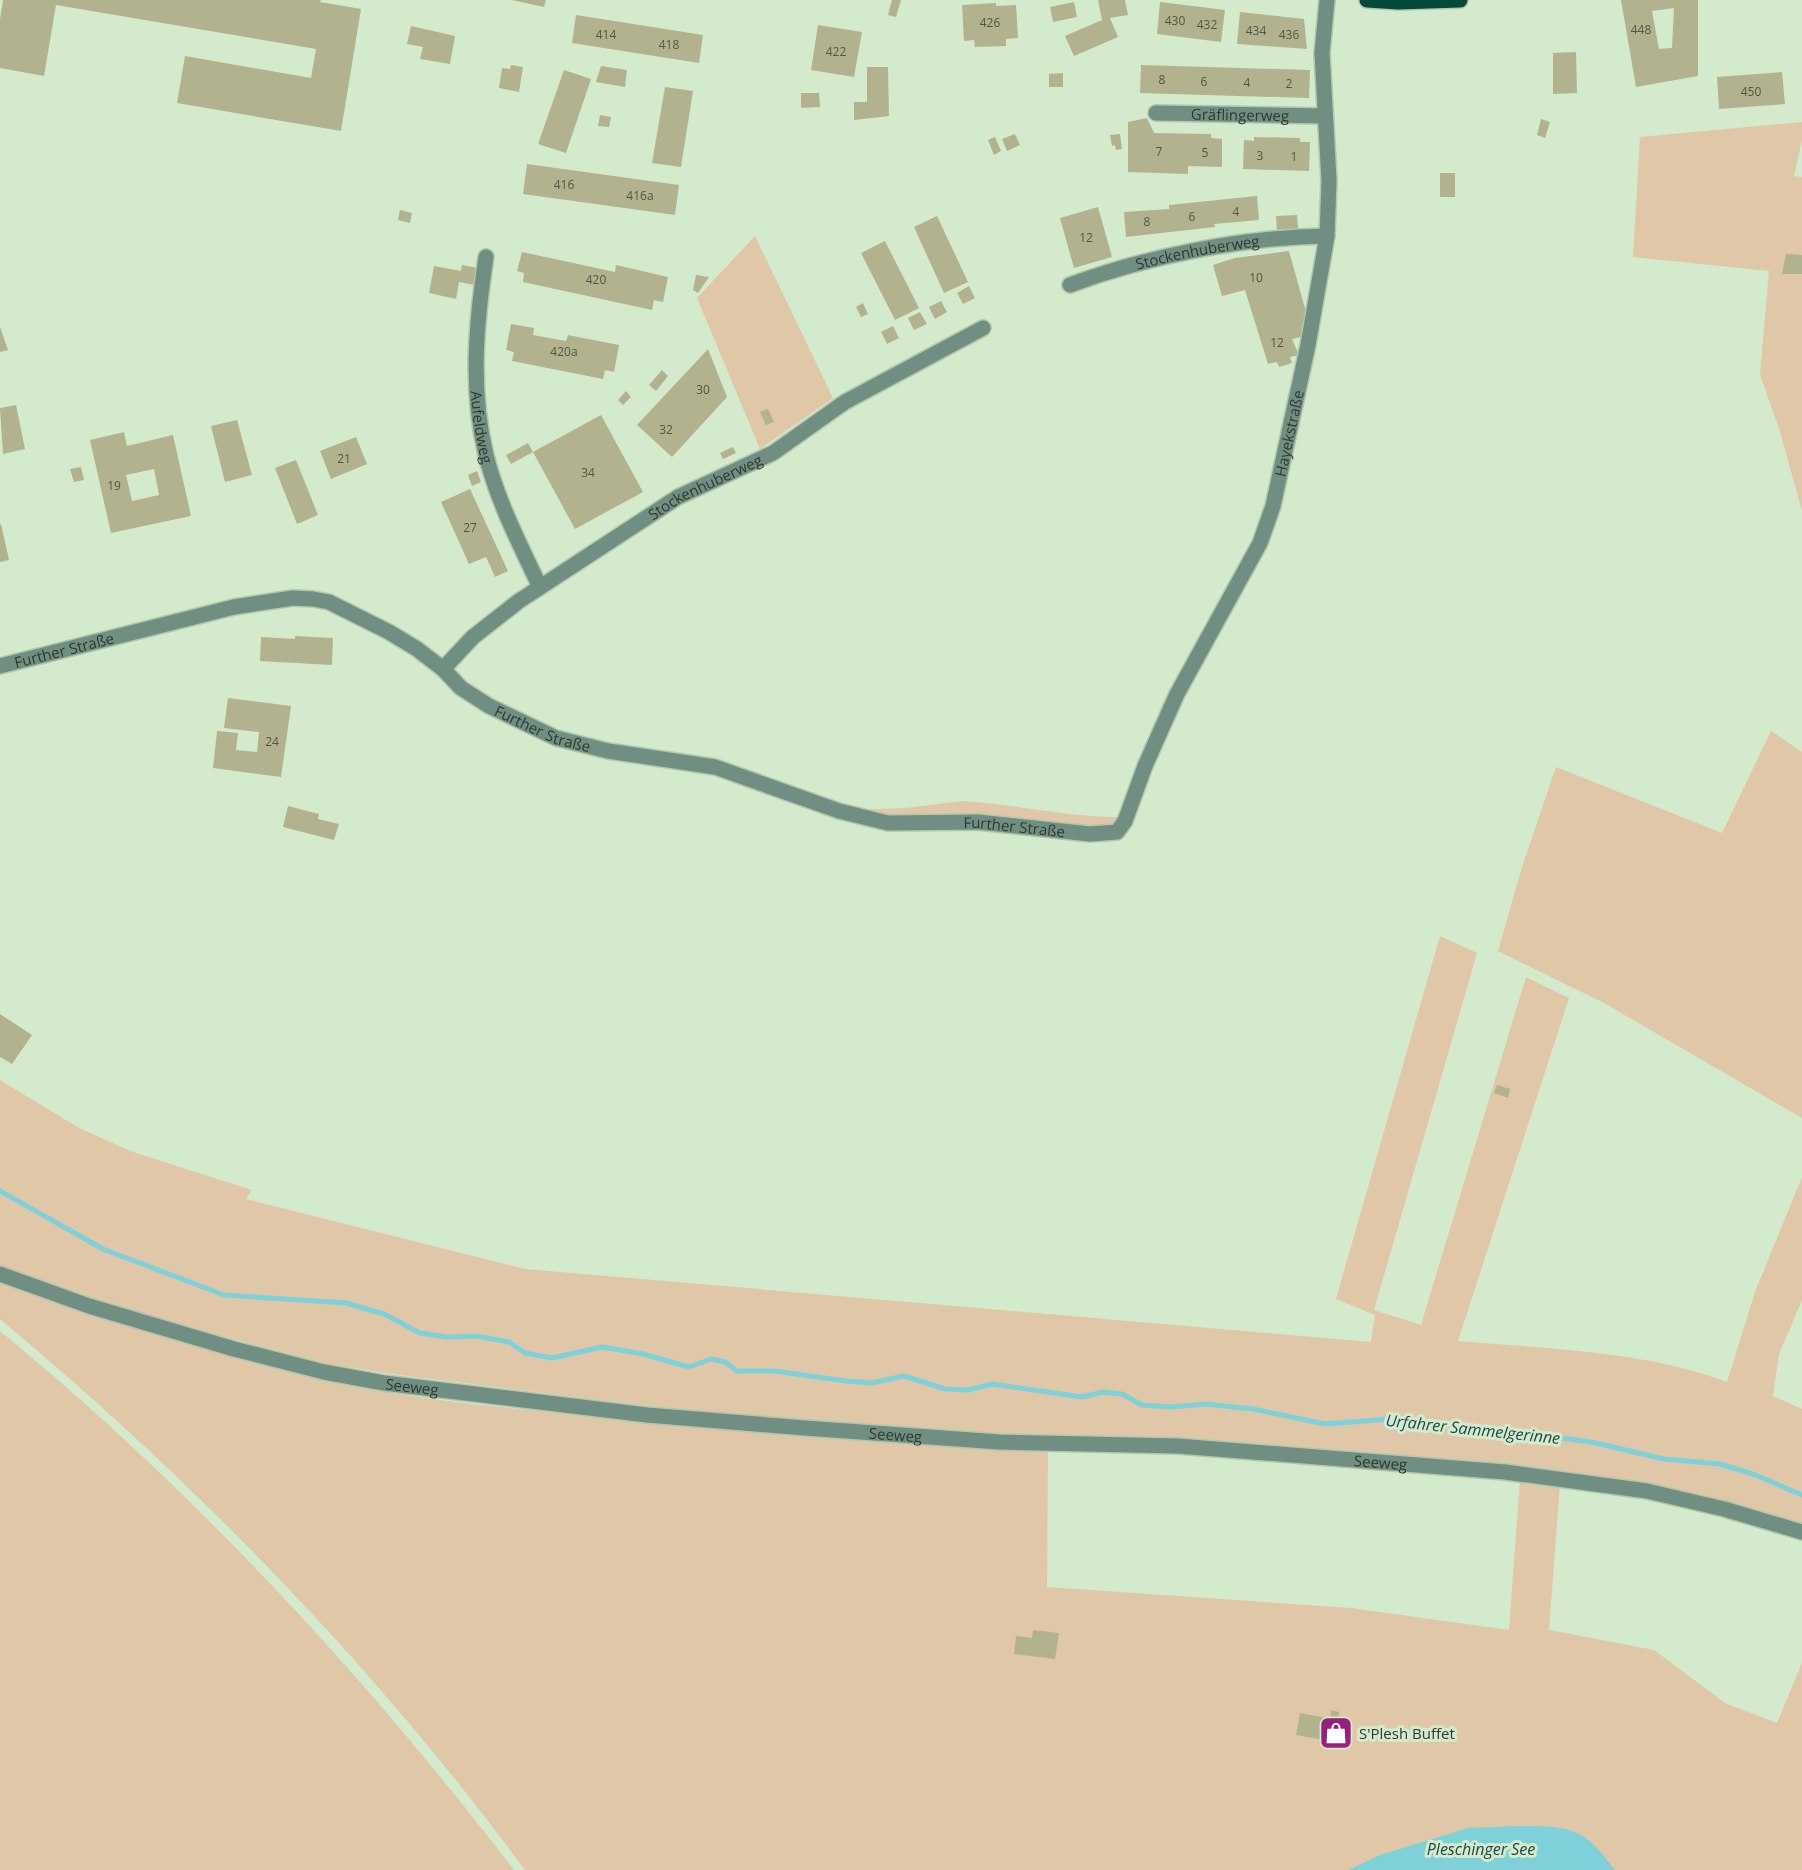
<svg xmlns="http://www.w3.org/2000/svg" width="1802" height="1870" viewBox="0 0 1802 1870" font-family="'Open Sans',sans-serif">
	<style>
		.green { fill: #dfc7a8 }
		.water { fill: #7ed1d8 }
		.lines { fill: none; stroke-linecap: round; stroke-linejoin: round }
		.stream { stroke: #7ed1d8; stroke-width: 5 }
		.building { fill: #b3b28f; fill-rule: evenodd }
		.minor-casing { stroke: #b2c7ac; stroke-width: 18 }
		.major-casing { stroke: #b2c7ac; stroke-width: 18 }
		.minor { stroke: #718e83; stroke-width: 15 }
		.major { stroke: #044939; stroke-width: 15 }
		.labels { text-anchor: middle; dominant-baseline: central; stroke-width: 6; stroke-linejoin: round; paint-order: stroke }
		.number-label { font-size: 12px; fill: #515746 }
		.street-label { font-size: 15px; fill: #30392d; stroke: #d3eacc }
		.poi-label { font-size: 15px; fill: #30392d; stroke: #d3eacc; text-anchor: start }
		.water-label { font-size: 16px; font-style: italic; fill: #20474a; stroke: #d3eacc }
	</style>
	<rect width="100%" height="100%" fill="#d3eacc"/>
	<!-- green -->
	<g class="green">
		<path d="M1802 122V140L1794 176 1802 177V511L1779 428 1760 375 1769 271 1633 257 1640 137Z"/>
		<path d="M755 236 833 398 760 449 697 298Z"/>
		<path d="M1771 731 1802 752V1118L1604 1003 1498 951 1522 867 1556 767 1722 833Z"/>
		<path d="M962 801C1015 804 1065 817 1118 817L1111 825 1096 829 904 819 852 810 906 808Z"/>
		<path d="M1440 936 1477 953 1374 1310 1421 1325 1526 977 1569 998 1458 1341C1547 1349 1642 1350 1727 1382L1755 1292 1802 1177V1300L1779 1354 1773 1396 1802 1409V1525L1670 1488 1513 1465 1238 1442 986 1433 695 1412 392 1374 333 1365 218 1335 108 1304 42 1282 0 1265V1080L79 1128 133 1152 252 1190 246 1199 525 1269 1371 1342 1375 1315 1336 1299Z"/>
		<path d="M0 1281 16 1289C121 1325 226 1359 335 1382 416 1400 502 1407 585 1416 739 1432 893 1445 1048 1449L1047 1587 1351 1608 1509 1630 1520 1480 1560 1484 1549 1630 1654 1650 1725 1703 1777 1723 1802 1663V1870H525C375 1666 194 1481 0 1319Z"/>
		<path d="M0 1331C192 1489 363 1673 514 1870H0Z"/>
	</g>
	<!-- water -->
	<path class="water" d="M1468 1828C1497 1828 1554 1821 1579 1834 1595 1842 1604 1857 1615 1870H1348L1380 1855Z"/>
	<g class="lines">
		<!-- stream -->
		<path class="stream" d="M0 1191 103 1249 224 1295 346 1303 384 1314 420 1333 447 1337 476 1336 509 1342 525 1353 552 1358 602 1347 643 1354 689 1367 711 1359 725 1362 737 1371H775L846 1381 872 1383 904 1376 945 1389 968 1390 992 1384 1082 1397 1103 1392 1122 1394 1142 1405 1171 1407 1205 1404 1253 1409 1325 1424 1390 1419 1409 1424 1470 1426 1591 1442 1664 1459 1720 1464 1753 1474 1802 1495"/>
	</g>
	<!-- building -->
	<g class="building">
		<path d="M3 0H321L320 2 361 9 341 131 177 103 185 56 311 78 316 49 56 5 44 76 0 68V19Z"/>
		<path d="M512 0H546L544 7Z"/>
		<path d="M892 0H901L896 17 888 15Z"/>
		<path d="M1098 0H1125L1128 15 1110 18 1118 37 1074 56 1065 36 1102 20Z"/>
		<path d="M1621 0H1698V76L1636 87ZM1674 8 1672 48 1659 49 1652 11Z"/>
		<path d="M1074 2 1077 17 1053 22 1050 7Z"/>
		<path d="M1160 2 1225 10 1221 42 1157 34Z"/>
		<path d="M996 3V6L1016 5 1018 38 1006 39V46L975 47 974 40 964 41 962 5Z"/>
		<path d="M1240 12 1304 19 1307 49 1237 44Z"/>
		<path d="M576 15 703 35 699 63 572 43Z"/>
		<path d="M818 25 862 32 854 77 811 70Z"/>
		<path d="M411 26 455 36 450 64 420 59 423 47 407 44Z"/>
		<path d="M1576 52 1577 93 1553 94V53Z"/>
		<path d="M511 65 523 67 519 92 499 88 502 68 510 69Z"/>
		<path d="M1141 65 1310 70 1309 98 1140 93Z"/>
		<path d="M601 66 627 70 625 87 596 82Z"/>
		<path d="M867 67H888L889 116 854 120V102H867Z"/>
		<path d="M564 70 591 79 566 153 538 144Z"/>
		<path d="M1782 72 1785 104 1719 109 1717 77Z"/>
		<path d="M1063 73V87H1049V74Z"/>
		<path d="M665 87 693 91 681 167 652 163Z"/>
		<path d="M801 93H819L820 107 801 108Z"/>
		<path d="M600 115 611 117 609 127 598 126Z"/>
		<path d="M1147 118 1154 133 1211 134V138L1222 139V167L1188 166V174L1128 172V122Z"/>
		<path d="M1541 119 1550 122 1545 138 1537 135Z"/>
		<path d="M1015 134 1020 145 1007 151 1002 139Z"/>
		<path d="M1120 134 1122 149 1116 150 1115 145 1112 146 1110 135Z"/>
		<path d="M995 137 1001 151 994 155 988 140Z"/>
		<path d="M1254 137 1300 138V142H1310L1309 171 1243 169 1244 140 1254 141Z"/>
		<path d="M527 164 679 185 675 215 523 194Z"/>
		<rect x="1440" y="173" width="15" height="24"/>
		<path d="M1257 196 1259 220 1214 224 1215 227 1126 237 1124 212 1169 209V205Z"/>
		<path d="M1098 207 1112 257 1074 268 1060 218Z"/>
		<path d="M400 210 412 213 410 223 398 220Z"/>
		<path d="M1297 215 1298 229 1277 230 1276 216Z"/>
		<path d="M937 216 968 282 944 293 914 227Z"/>
		<path d="M885 241 919 308 895 320 861 253Z"/>
		<path d="M1289 251 1306 312 1301 337 1292 339 1299 355 1290 357 1292 363 1279 367 1277 362 1268 364 1245 290 1222 296 1213 265 1235 258Z"/>
		<path d="M522 252 615 272 616 265 668 277 663 302 654 300 652 310 523 282 524 273 517 271Z"/>
		<path d="M1786 254 1802 255V274H1782Z"/>
		<path d="M462 265 478 268 475 285 459 282 456 299 429 293 434 266 461 271Z"/>
		<path d="M696 275 709 277 698 293 693 290Z"/>
		<path d="M969 286 975 298 963 304 957 293Z"/>
		<path d="M941 301 947 312 935 319 929 307Z"/>
		<path d="M863 303 868 314 861 317 856 307Z"/>
		<path d="M920 312 927 324 914 330 908 318Z"/>
		<path d="M511 324 534 328 533 335 566 341 568 335 619 345 614 372 605 370 603 379 512 361 514 352 506 350Z"/>
		<path d="M893 326 899 338 887 344 881 332Z"/>
		<path d="M0 327 8 350 0 352Z"/>
		<path d="M708 349 727 397 672 457 637 425Z"/>
		<path d="M662 370 668 376 656 391 649 385Z"/>
		<path d="M626 391 631 397 623 405 618 400Z"/>
		<path d="M16 405 25 449 3 454 0 408Z"/>
		<path d="M768 409 774 422 766 425 760 412Z"/>
		<path d="M601 415 643 492 575 529 533 452Z"/>
		<path d="M237 420 252 475 225 482 211 426Z"/>
		<path d="M124 432 127 446 173 435 191 516 111 533 90 440ZM154 469 159 495 132 501 126 475Z"/>
		<path d="M356 437 367 464 331 479 320 451Z"/>
		<path d="M528 443 533 452 511 464 506 455Z"/>
		<path d="M733 447 736 453 723 459 720 453Z"/>
		<path d="M296 460 318 515 297 524 275 468Z"/>
		<path d="M81 467 84 480 74 482 70 469Z"/>
		<path d="M477 471 481 482 472 486 468 475Z"/>
		<path d="M470 489 508 571 495 577 486 557 469 564 441 502Z"/>
		<path d="M1 524 9 560 0 562V525Z"/>
		<path d="M295 636 333 638 332 665 260 661 261 637 295 639Z"/>
		<path d="M228 698 291 706 281 777 213 768 217 731 238 733 236 750 257 752 259 732 224 728Z"/>
		<path d="M288 806 319 814 318 819 339 824 334 840 283 827Z"/>
		<path d="M0 1014 32 1035 12 1064 0 1057Z"/>
		<path d="M1497 1085 1510 1089 1508 1098 1494 1093Z"/>
		<path d="M1033 1630 1059 1633 1055 1659 1014 1654 1016 1636 1032 1638Z"/>
		<path d="M1331 1710 1339 1712 1338 1723 1350 1726 1347 1744 1296 1735 1300 1713 1326 1718V1721L1330 1722Z"/>
	</g>
	<g class="lines">
		<!-- minor casing -->
		<g class="minor-casing">
			<g id="minor">
				<path id="s1" d="M1156 113 1325 116"/>
				<path id="s2" d="M486 257C476 323 470 389 486 455 497 500 520 545 540 587"/>
				<path id="s3" d="M1070 285C1148 256 1244 237 1327 236"/>
				<path id="s4" d="M0 666 234 607 293 598 313 599 329 602 389 632 417 649 443 669 461 688 489 706 556 738 608 751 715 767 839 811 888 823 978 822 1090 834 1117 832 1125 821 1145 766 1177 694 1260 543 1273 506 1308 345 1327 236 1329 181 1322 53 1327 0"/>
				<path id="s5" d="M443 669 473 637 519 601 678 497 773 453 845 402 983 328"/>
				<path id="s6" d="M0 1274 89 1306 234 1349 324 1372 384 1383 647 1415 805 1428 999 1442 1178 1446 1505 1472 1647 1491 1724 1509 1802 1532"/>
			</g>
		</g>
		<!-- major casing -->
		<g class="major-casing">
			<path id="major" d="M1367 0 1398 2 1460 0"/>
		</g>
		<!-- minor -->
		<use href="#minor" class="minor"/>
		<!-- major -->
		<use href="#major" class="major"/>
	</g>
	<!-- icons -->
	<defs>
		<g id="shop-square" transform="scale(1.725)"><rect x="-9" y="-9" width="18" height="18" rx="4" fill="#95207d" stroke="#d3eacc"/><path d="M-5-2.5h2.3a2.7 3.5 0 0 1 5.4 0H5L5.5 6h-11ZM-1.5-2.5h3a1.5 2.3 0 0 0-3 0Z" fill="#fff"/></g>
	</defs>
	<g fill-rule="evenodd">
		<use href="#shop-square" x="1336" y="1733"/>
	</g>
	<g class="labels">
		<!-- number labels -->
		<g class="number-label">
			<text x="1175" y="20">430</text>
			<text x="990" y="22">426</text>
			<text x="1207" y="24">432</text>
			<text x="1641" y="29">448</text>
			<text x="1256" y="30">434</text>
			<text x="606" y="34">414</text>
			<text x="1289" y="34">436</text>
			<text x="669" y="44">418</text>
			<text x="836" y="51">422</text>
			<text x="1162" y="79">8</text>
			<text x="1204" y="81">6</text>
			<text x="1247" y="82">4</text>
			<text x="1289" y="83">2</text>
			<text x="1751" y="91">450</text>
			<text x="1159" y="151">7</text>
			<text x="1205" y="152">5</text>
			<text x="1260" y="155">3</text>
			<text x="1294" y="156">1</text>
			<text x="564" y="184">416</text>
			<text x="640" y="195">416a</text>
			<text x="1236" y="211">4</text>
			<text x="1192" y="216">6</text>
			<text x="1147" y="221">8</text>
			<text x="1086" y="237">12</text>
			<text x="1256" y="277">10</text>
			<text x="596" y="279">420</text>
			<text x="1277" y="342">12</text>
			<text x="564" y="351">420a</text>
			<text x="703" y="389">30</text>
			<text x="666" y="429">32</text>
			<text x="344" y="458">21</text>
			<text x="588" y="472">34</text>
			<text x="114" y="485">19</text>
			<text x="470" y="527">27</text>
			<text x="272" y="741">24</text>
		</g>
		<!-- street labels -->
		<g class="street-label">
			<text stroke="none"><textPath href="#s1" startOffset="84">Gräflingerweg</textPath></text>
			<text stroke="none"><textPath href="#s3" startOffset="132">Stockenhuberweg</textPath></text>
			<text stroke="none"><textPath href="#s2" startOffset="171">Aufeldweg</textPath></text>
			<text stroke="none"><textPath href="#s4" startOffset="1614">Hayekstraße</textPath></text>
			<text stroke="none"><textPath href="#s5" startOffset="321">Stockenhuberweg</textPath></text>
			<text stroke="none"><textPath href="#s4" startOffset="66">Further Straße</textPath></text>
			<text stroke="none"><textPath href="#s4" startOffset="588">Further Straße</textPath></text>
			<text stroke="none"><textPath href="#s4" startOffset="1074">Further Straße</textPath></text>
			<text stroke="none"><textPath href="#s6" startOffset="428">Seeweg</textPath></text>
			<text stroke="none"><textPath href="#s6" startOffset="914">Seeweg</textPath></text>
			<text stroke="none"><textPath href="#s6" startOffset="1400">Seeweg</textPath></text>
		</g>
		<!-- poi labels -->
		<g class="poi-label">
			<text x="1359" y="1733">S'Plesh Buffet</text>
		</g>
		<!-- water labels -->
		<g class="water-label">
			<text transform="translate(1473 1429) rotate(6)">Urfahrer Sammelgerinne</text>
			<text x="1481" y="1849">Pleschinger See</text>
		</g>
	</g>
</svg>
